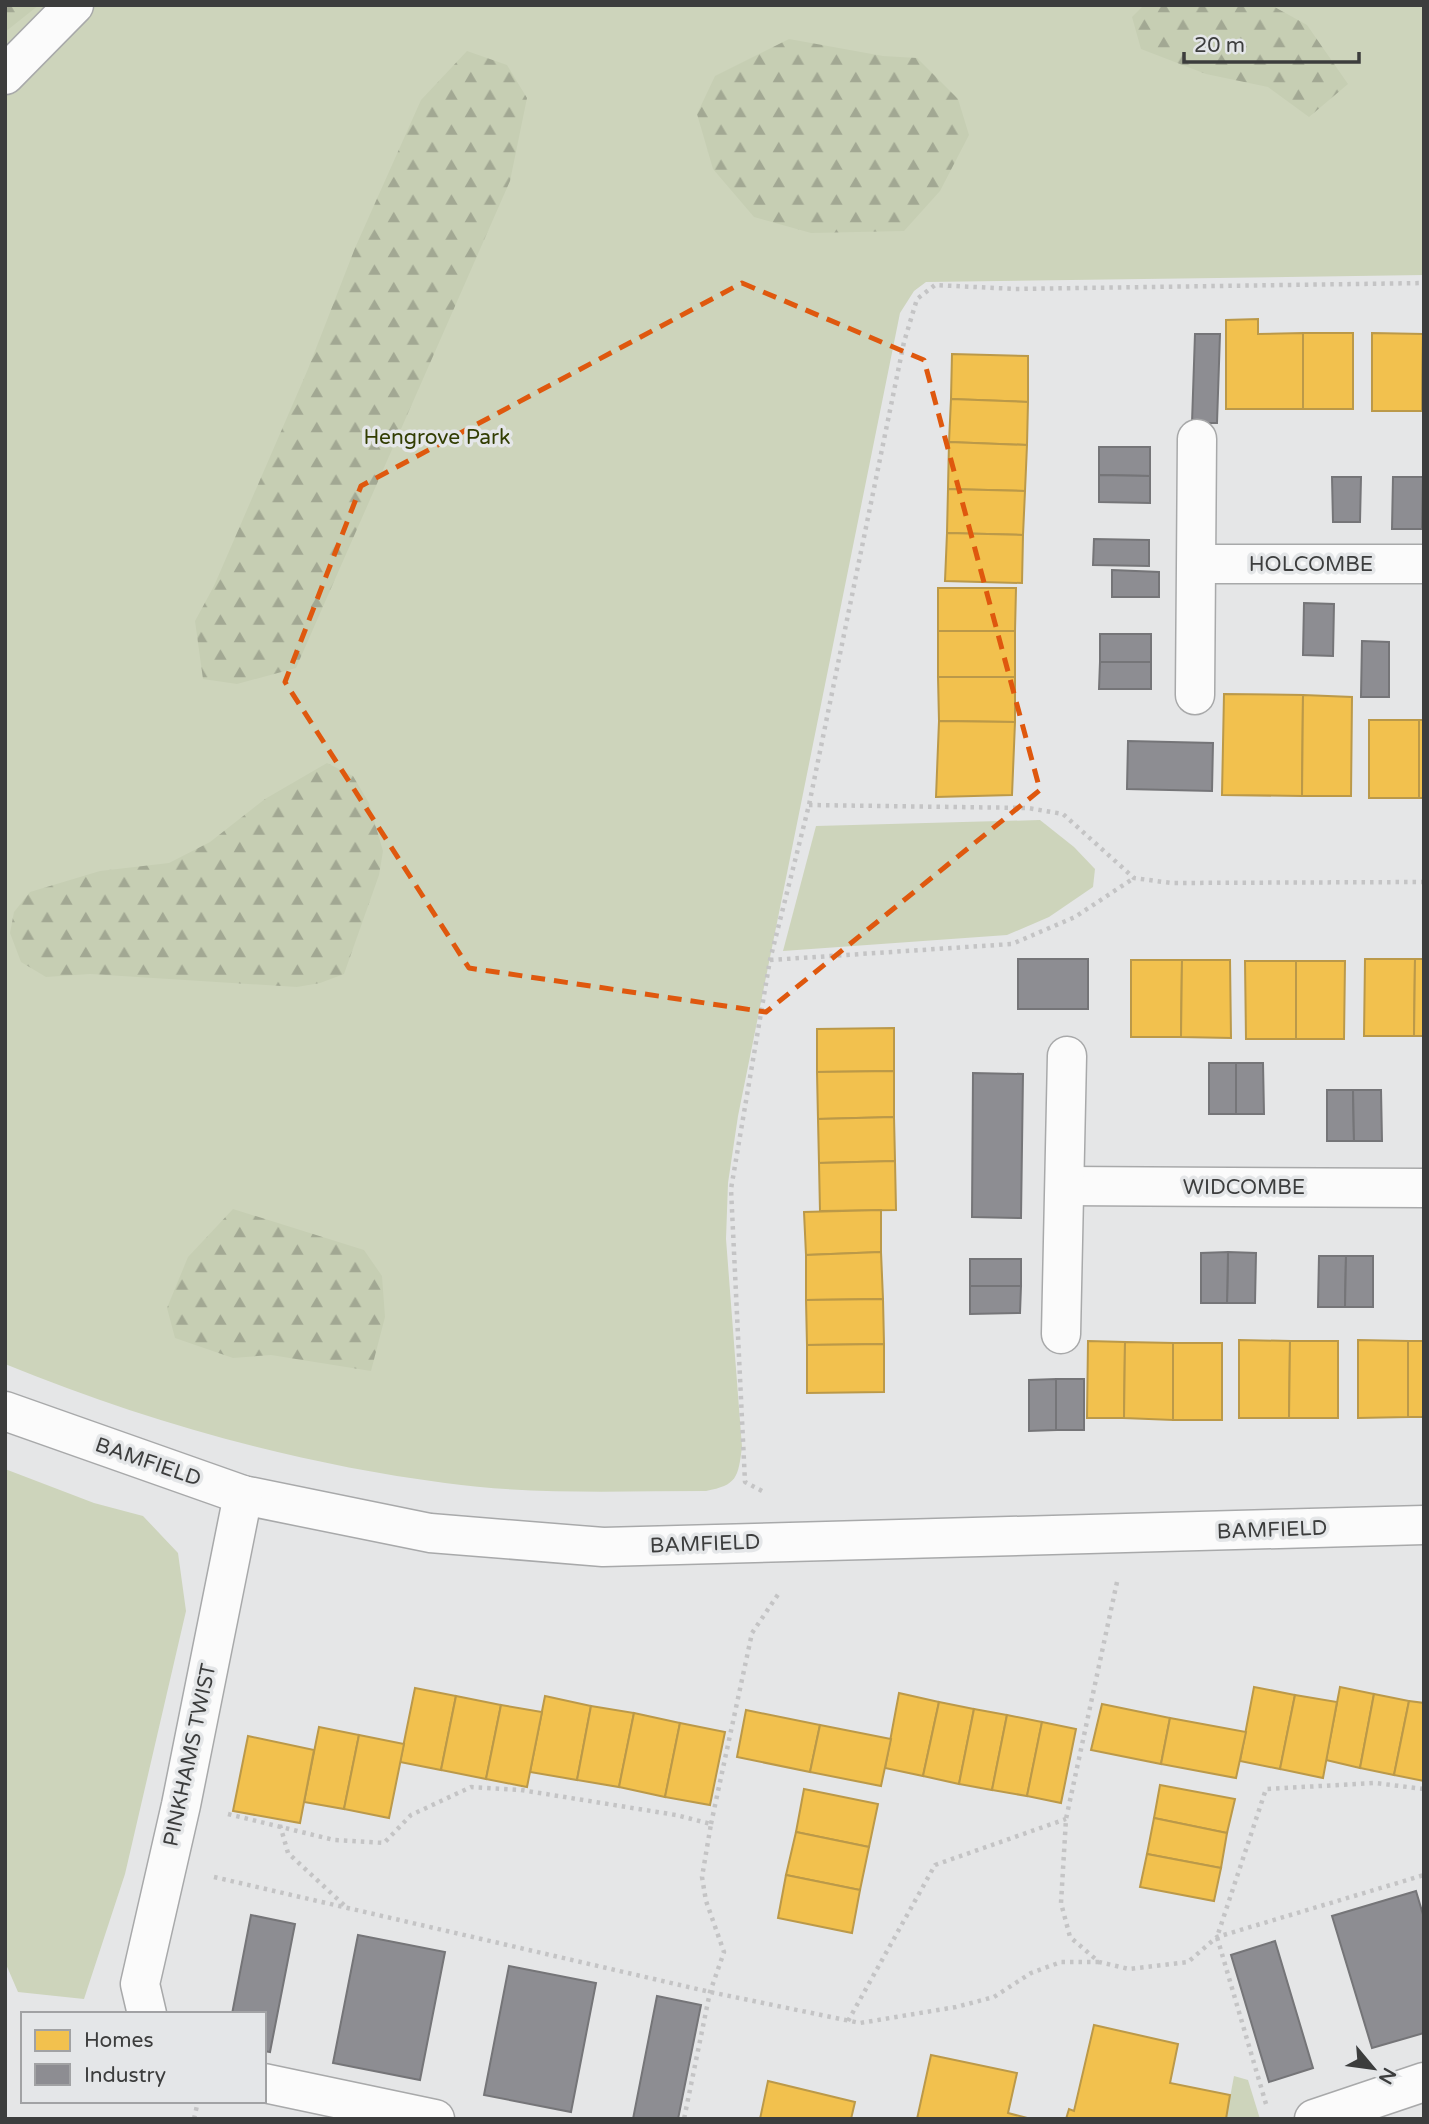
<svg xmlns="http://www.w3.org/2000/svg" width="1429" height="2124" viewBox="0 0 1429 2124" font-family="'Varela Round',sans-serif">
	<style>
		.green { fill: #cdd4bb }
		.forest { fill: url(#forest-firs) }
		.homes { fill: #f2c14e; stroke: #bb9949; stroke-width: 2 }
		.industry { fill: #8d8d92; stroke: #757578; stroke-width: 2 }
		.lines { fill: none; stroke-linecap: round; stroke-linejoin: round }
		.minor-casing { stroke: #a8a9aa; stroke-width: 41 }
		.path { stroke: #c4c4c5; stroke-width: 4.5; stroke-dasharray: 3.5 5; stroke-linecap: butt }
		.minor { stroke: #fbfbfb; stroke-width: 38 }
		.marked { fill: none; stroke: #df580e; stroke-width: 5; stroke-dasharray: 14 9; stroke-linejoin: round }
		.labels { text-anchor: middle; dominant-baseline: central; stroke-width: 7; stroke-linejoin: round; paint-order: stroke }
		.park-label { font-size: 21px; fill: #323d02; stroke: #e4e6e8 }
		.street-label { font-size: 21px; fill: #3c3d3d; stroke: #e4e6e8 }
	</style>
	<defs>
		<pattern id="forest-firs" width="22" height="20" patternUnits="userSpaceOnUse" patternTransform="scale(1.75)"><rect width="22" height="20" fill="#c6ceb3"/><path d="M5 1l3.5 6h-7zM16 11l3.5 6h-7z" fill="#a2a893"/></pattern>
	</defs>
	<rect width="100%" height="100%" fill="#e5e6e7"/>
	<!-- green -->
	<g class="green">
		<path d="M5 5H1424V275L926 282 914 291 900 313 738 1116 728 1183 726 1239 742 1447C738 1478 737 1485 706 1491 619 1491 532 1495 445 1483 294 1463 147 1422 5 1364Z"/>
		<path d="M1040 820 1074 847 1095 869 1093 887 1049 917 1007 935 783 951 816 826Z"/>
		<path d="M5 1469 94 1503 143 1516 178 1553 186 1611 125 1874 84 1999 18 1992 5 1962Z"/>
		<path d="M1234 2076 1248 2080 1260 2119H1226Z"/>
	</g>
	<!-- forest -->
	<g class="forest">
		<path d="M5 5H39L5 32Z"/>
		<path d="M1144 5H1271L1307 25 1348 84 1309 117 1268 87 1206 74 1141 49 1132 17Z"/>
		<path d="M789 39 883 56 917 58 958 99 969 135 940 191 904 231 811 233 754 217 713 169 697 114 715 76Z"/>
		<path d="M467 51 507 65 527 98 510 181 296 668 237 684 203 679 195 621 214 586 308 369 355 248 421 100Z"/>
		<path d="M327 763 353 776 369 803 383 851 379 875 344 974 320 983 297 987 90 974 46 977 21 962 10 933 14 912 30 892 100 871 169 863 210 842 265 799Z"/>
		<path d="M233 1209 364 1250 382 1276 385 1317 371 1371 271 1355 233 1358 175 1338 167 1308 188 1257Z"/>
	</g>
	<!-- homes -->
	<g class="homes">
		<path d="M1258 319V334L1303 333V409H1226V320Z"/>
		<rect x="1303" y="333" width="50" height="76"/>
		<path d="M1372 333 1423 334 1422 411H1372Z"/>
		<path d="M1423 334H1424V411H1422Z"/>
		<path d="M952 354 1028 356V402L951 399Z"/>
		<path d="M951 399 1028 402 1027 445 949 442Z"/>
		<path d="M949 442 1027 445 1025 491 948 489Z"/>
		<path d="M948 489 1025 491 1023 535 947 533Z"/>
		<path d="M947 533 1023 535 1022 583 945 581Z"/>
		<path d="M938 588H1016L1015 631H938Z"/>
		<rect x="938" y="631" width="77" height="46"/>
		<path d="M938 677H1015V722L939 721Z"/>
		<path d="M1224 694 1303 695 1302 796 1222 795Z"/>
		<path d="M1303 695 1352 697 1351 796H1302Z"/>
		<rect x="1369" y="720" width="50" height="78"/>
		<rect x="1419" y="720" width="5" height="78"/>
		<path d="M939 721 1015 722 1012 795 936 797Z"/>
		<path d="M1365 959H1415L1414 1036H1364Z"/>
		<path d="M1415 959H1424V1036H1414Z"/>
		<path d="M1131 960H1182L1181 1037H1131Z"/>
		<path d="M1182 960H1230L1231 1038 1181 1037Z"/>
		<path d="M1245 961H1296V1039H1246Z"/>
		<path d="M1296 961H1345L1344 1039H1296Z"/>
		<path d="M894 1028V1071L817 1072V1029Z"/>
		<path d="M894 1071V1117L818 1119 817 1072Z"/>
		<path d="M894 1117 895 1161 819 1163 818 1119Z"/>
		<path d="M895 1161 896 1210 820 1211 819 1163Z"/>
		<path d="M881 1210V1252L806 1255 804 1212Z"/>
		<path d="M881 1252 883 1299 806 1300V1255Z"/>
		<path d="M883 1299 884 1344 807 1345 806 1300Z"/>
		<path d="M1239 1340 1290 1341 1289 1418H1239Z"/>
		<path d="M1358 1340 1408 1341V1417L1358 1418Z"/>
		<path d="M1088 1341 1125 1342 1124 1418H1087Z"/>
		<path d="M1290 1341H1338V1418H1289Z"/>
		<rect x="1408" y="1341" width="16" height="76"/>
		<path d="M1125 1342 1173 1343V1420L1124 1418Z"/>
		<rect x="1173" y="1343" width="49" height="77"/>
		<path d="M884 1344V1392L807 1393V1345Z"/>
		<path d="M1254 1687 1295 1695 1280 1769 1240 1761Z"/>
		<path d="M1340 1687 1374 1694 1360 1768 1326 1760Z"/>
		<path d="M415 1688 456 1696 441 1770 400 1762Z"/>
		<path d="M899 1693 939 1702 923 1776 885 1768Z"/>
		<path d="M1374 1694 1409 1701 1394 1775 1360 1768Z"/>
		<path d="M1295 1695 1337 1702 1323 1778 1280 1769Z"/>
		<path d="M456 1696 501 1705 486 1779 441 1770Z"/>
		<path d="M545 1696 591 1706 577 1780 530 1772Z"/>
		<path d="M1409 1701 1424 1703V1781L1394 1775Z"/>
		<path d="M939 1702 974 1709 959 1784 923 1776Z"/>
		<path d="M1102 1704 1170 1718 1161 1764 1091 1750Z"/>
		<path d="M501 1705 542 1712 527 1787 486 1779Z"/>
		<path d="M591 1706 634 1713 619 1787 577 1780Z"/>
		<path d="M974 1709 1007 1715 992 1790 959 1784Z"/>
		<path d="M746 1710 820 1725 810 1772 737 1757Z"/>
		<path d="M634 1713 680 1723 665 1797 619 1787Z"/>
		<path d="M1007 1715 1042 1722 1027 1796 992 1790Z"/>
		<path d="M1170 1718 1246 1732 1236 1778 1161 1764Z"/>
		<path d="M1042 1722 1076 1729 1061 1803 1027 1796Z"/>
		<path d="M680 1723 725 1732 710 1805 665 1797Z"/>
		<path d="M820 1725 891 1739 881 1786 810 1772Z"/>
		<path d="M319 1727 359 1735 344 1809 304 1802Z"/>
		<path d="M359 1735 404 1744 389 1818 344 1809Z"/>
		<path d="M248 1736 314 1750 300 1823 233 1811Z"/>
		<path d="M1160 1785 1235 1799 1227 1833 1154 1818Z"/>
		<path d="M804 1789 878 1804 869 1847 796 1832Z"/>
		<path d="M1154 1818 1227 1833 1221 1868 1147 1854Z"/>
		<path d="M796 1832 869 1847 860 1890 786 1875Z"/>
		<path d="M1147 1854 1221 1868 1214 1901 1140 1887Z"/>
		<path d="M786 1875 860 1890 852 1933 778 1918Z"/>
		<path d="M1094 2025 1178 2044 1170 2083 1230 2095 1226 2119H1066L1069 2109 1074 2111Z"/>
		<path d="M931 2055 1017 2073 1008 2113 1031 2119H917Z"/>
		<path d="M768 2081 855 2102 851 2119H760Z"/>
	</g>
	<!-- industry -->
	<g class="industry">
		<path d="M1195 334H1220L1217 423H1192Z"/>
		<path d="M1099 447H1150V476L1099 475Z"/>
		<path d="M1099 475 1150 476V503L1099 502Z"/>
		<path d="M1332 477H1361L1360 522H1333Z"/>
		<path d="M1393 477H1423L1422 529H1392Z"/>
		<path d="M1094 539 1149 540V566L1093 565Z"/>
		<path d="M1112 570 1159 572V597H1112Z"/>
		<path d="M1304 603 1334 604 1333 656 1303 655Z"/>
		<rect x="1100" y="634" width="51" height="28"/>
		<path d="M1362 641 1389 642V697H1361Z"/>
		<path d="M1100 662H1151V689H1099Z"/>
		<path d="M1128 741 1213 743 1212 791 1127 789Z"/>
		<rect x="1018" y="959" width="70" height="50"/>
		<rect x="1209" y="1063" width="27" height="51"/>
		<path d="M1236 1063H1263L1264 1114H1236Z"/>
		<path d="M973 1073 1023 1074 1021 1218 972 1217Z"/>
		<path d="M1327 1090H1353L1354 1141H1327Z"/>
		<path d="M1353 1090H1381L1382 1141H1354Z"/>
		<path d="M1228 1252 1256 1253 1255 1303H1227Z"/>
		<path d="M1228 1252 1227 1303H1201V1253Z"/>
		<path d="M1319 1256H1346L1345 1307H1318Z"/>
		<path d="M1346 1256H1373V1307H1345Z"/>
		<rect x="970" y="1259" width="51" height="27"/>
		<path d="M970 1286H1021L1020 1313 970 1314Z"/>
		<rect x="1056" y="1379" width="28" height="51"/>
		<path d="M1056 1379V1430L1029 1431V1380Z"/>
		<path d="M1416 1891 1424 1918V2033L1372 2048 1332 1916Z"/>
		<path d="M251 1915 295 1924 270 2052 264 2051V2014H232Z"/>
		<path d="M358 1935 445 1952 420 2080 333 2063Z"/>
		<path d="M1275 1941 1313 2068 1269 2082 1231 1955Z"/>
		<path d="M509 1966 596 1983 571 2112 484 2095Z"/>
		<path d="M657 1996 701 2005 678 2119H633Z"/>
	</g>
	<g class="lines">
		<!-- minor casing -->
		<g class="minor-casing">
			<g id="minor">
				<path d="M5 75 74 5"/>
				<path d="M1198 564H1424"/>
				<path d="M1195 695 1197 439"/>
				<path d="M1065 1186 1424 1188"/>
				<path d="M1061 1334 1067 1056"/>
				<path d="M5 1411 243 1495 430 1533 603 1547 1424 1525"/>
				<path d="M147 2014 140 1984 181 1805 243 1495"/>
				<path d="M264 2083 435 2119"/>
				<path d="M1314 2119 1424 2082"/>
			</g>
		</g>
		<!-- path -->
		<g class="path">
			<path d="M809 805 1028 808 1063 814 1134 878 1171 883 1424 882"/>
			<path d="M770 960 1012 944 1075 917 1134 878"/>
			<path d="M762 1491 745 1482 731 1189 770 960 809 805 904 342 917 299 935 285 1015 289 1424 283"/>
			<path d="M1117 1582 1066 1819 1061 1903 1070 1937 1099 1962 1129 1969 1188 1962 1217 1937 1424 1875"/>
			<path d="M228 1814 334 1840 384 1843 411 1815 471 1787 521 1790 676 1815 711 1824 702 1877 706 1901 724 1952 710 1992 684 2119"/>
			<path d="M711 1824 752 1633 779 1593"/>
			<path d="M280 1825 288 1853 345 1906"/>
			<path d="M214 1877 710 1992 860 2023 956 2007 994 1997 1031 1973 1061 1962H1099"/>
			<path d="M848 2021 935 1865 1066 1819"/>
			<path d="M1266 2104 1217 1937 1266 1789 1375 1783 1424 1789"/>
			<path d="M194 2119 198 2101"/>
		</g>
		<!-- minor -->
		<use href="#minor" class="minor"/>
	</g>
	<!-- marked area -->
	<path class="marked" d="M742 283 924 360 1040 790 766 1012 469 968 285 682 361 486Z"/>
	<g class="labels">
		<!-- park labels -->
		<g class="park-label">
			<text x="437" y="437">Hengrove Park</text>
		</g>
		<!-- street labels -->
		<g class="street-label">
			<text x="1311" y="564">HOLCOMBE</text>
			<text x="1244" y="1187">WIDCOMBE</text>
			<text transform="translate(148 1462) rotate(19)">BAMFIELD</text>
			<text transform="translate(1272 1530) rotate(-2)">BAMFIELD</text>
			<text transform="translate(705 1544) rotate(-2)">BAMFIELD</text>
			<text transform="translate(190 1755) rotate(-78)">PINKHAMS TWIST</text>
		</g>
	</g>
	<!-- border -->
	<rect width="1429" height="2124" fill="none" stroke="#3c3d3d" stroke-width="14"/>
	<!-- legend -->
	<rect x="21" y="2012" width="245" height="91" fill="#e4e6e8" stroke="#a1a2a4" stroke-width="2"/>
	<rect x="35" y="2030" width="35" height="21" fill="#f2c14e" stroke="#a1a2a4" stroke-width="2"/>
	<text x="84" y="2047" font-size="21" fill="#3c3d3d">Homes</text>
	<rect x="35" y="2064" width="35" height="21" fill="#8d8d92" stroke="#a1a2a4" stroke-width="2"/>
	<text x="84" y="2082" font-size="21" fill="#3c3d3d">Industry</text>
	<!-- north arrow -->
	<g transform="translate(1373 2068) rotate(119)" stroke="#e4e6e8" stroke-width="5" paint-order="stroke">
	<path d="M0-5L12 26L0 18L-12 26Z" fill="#3c3d3d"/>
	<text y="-10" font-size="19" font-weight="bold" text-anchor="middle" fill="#3c3d3d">N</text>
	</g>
	<!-- scale -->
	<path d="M1184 52v10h175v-10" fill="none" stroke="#3c3d3d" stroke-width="3.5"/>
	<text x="1194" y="52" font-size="21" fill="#3c3d3d" stroke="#e4e6e8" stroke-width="5" paint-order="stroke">20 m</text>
</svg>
